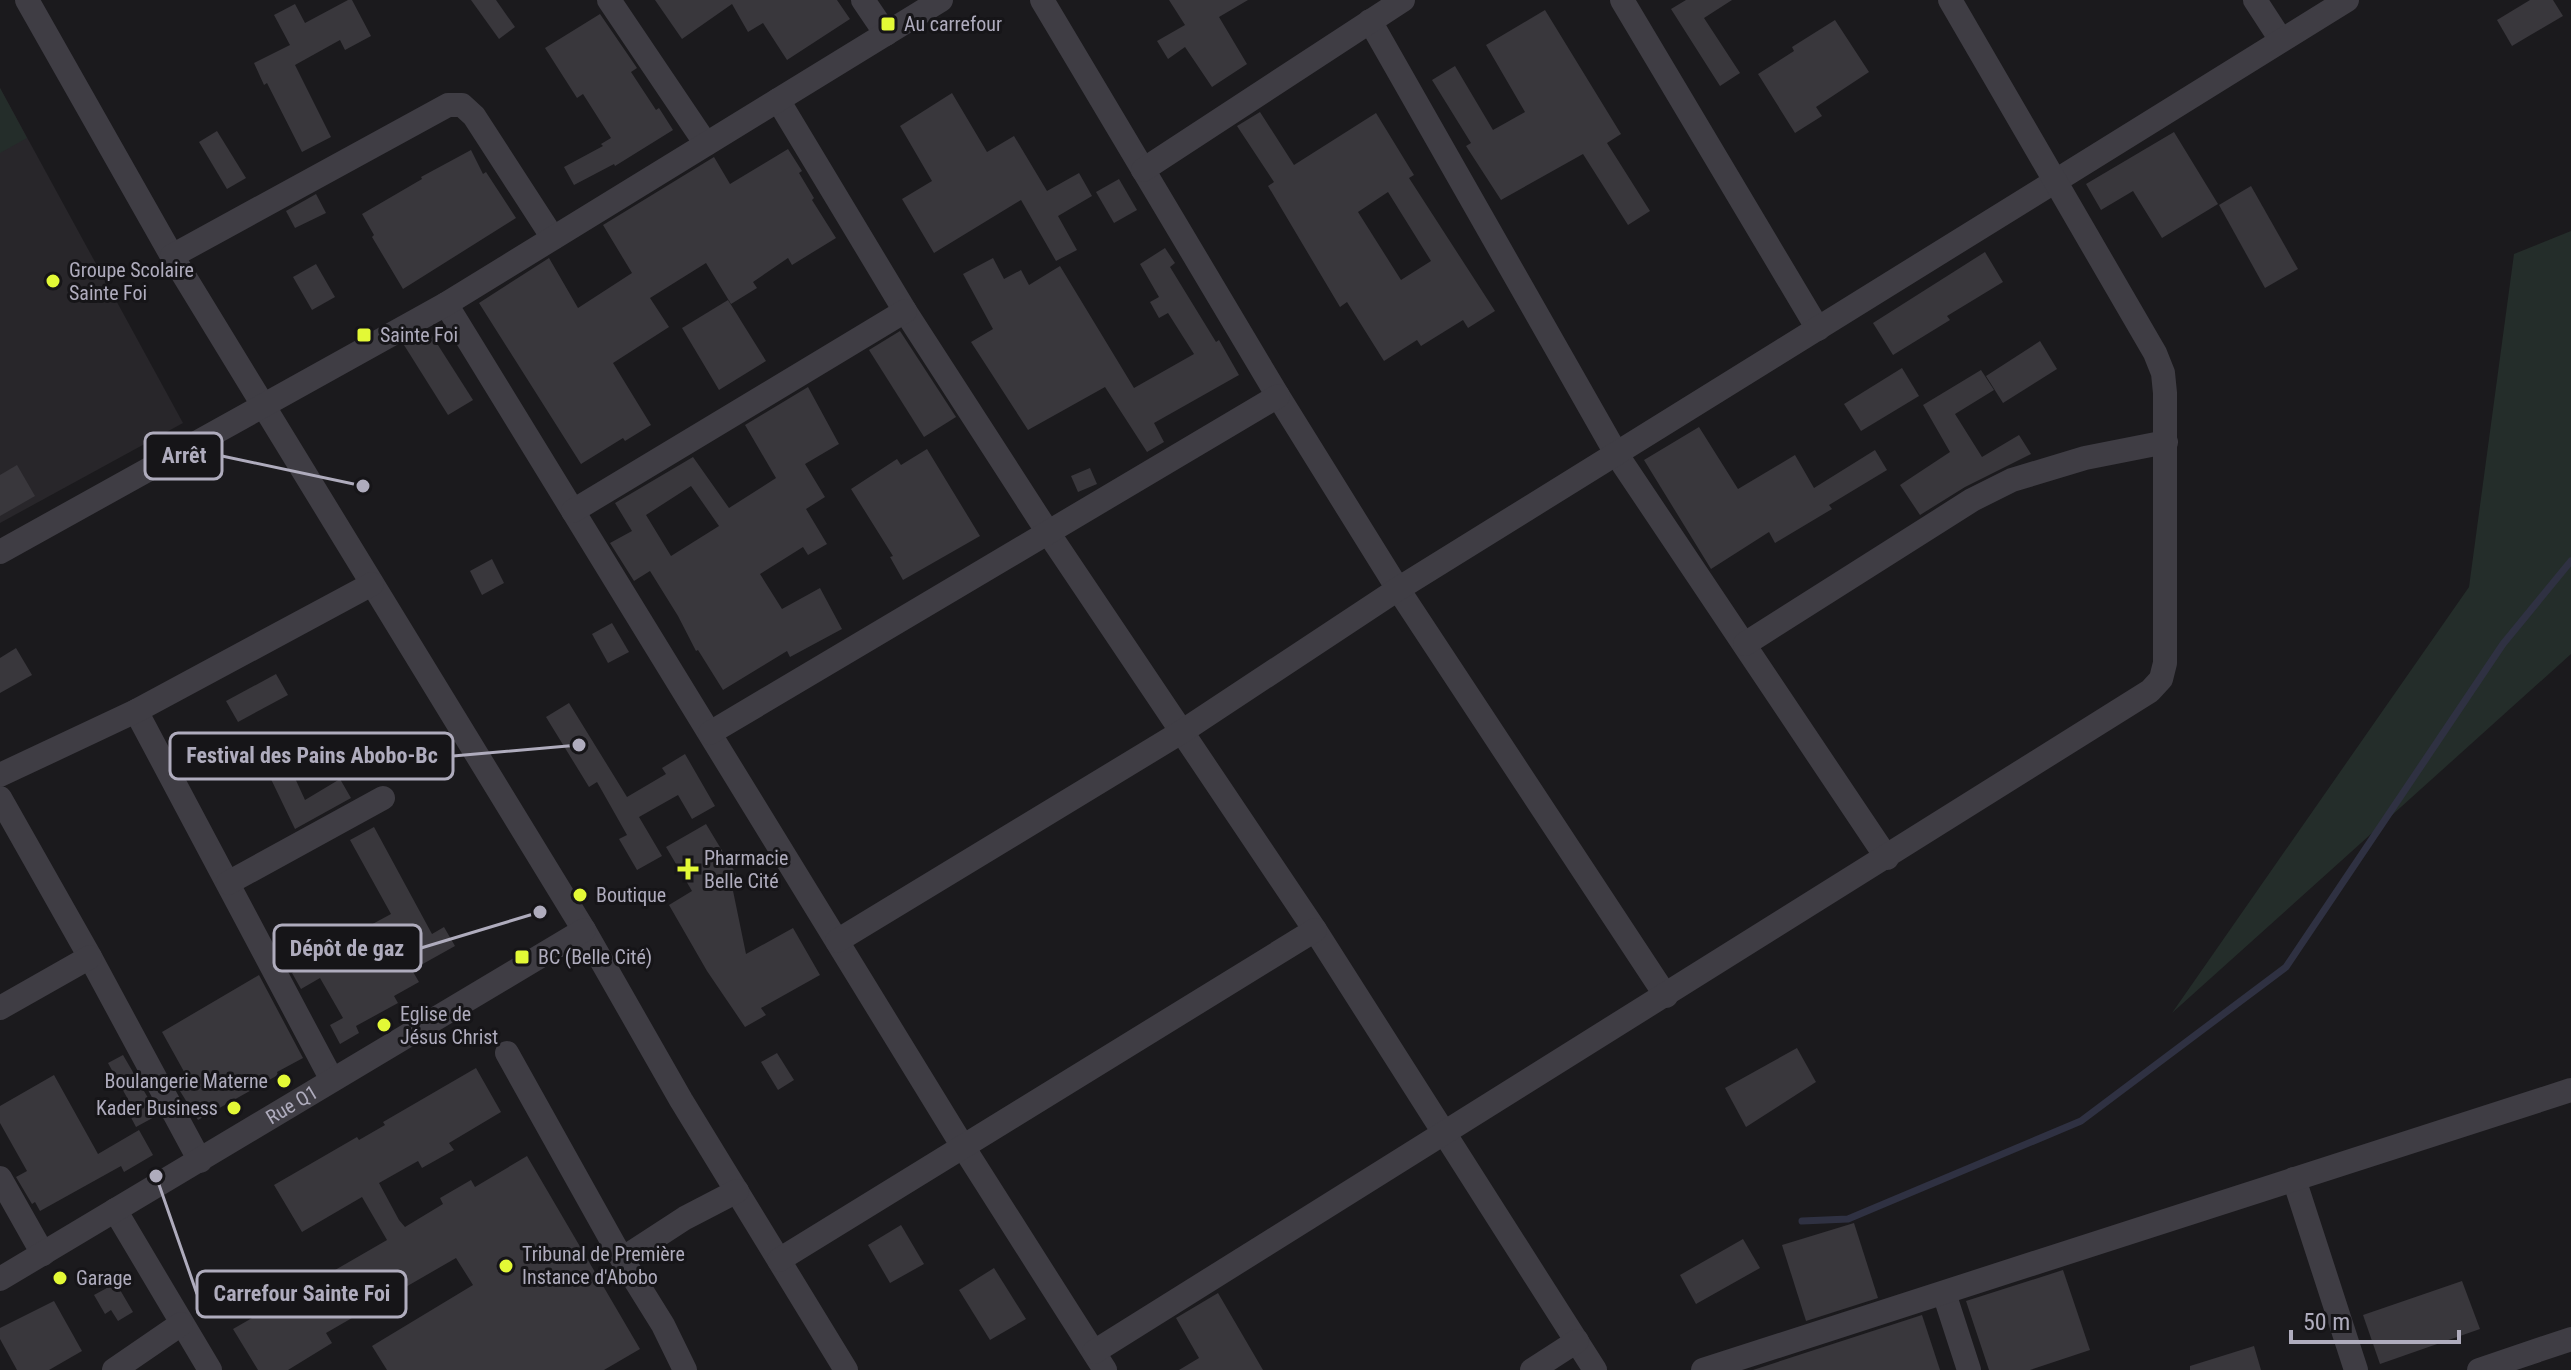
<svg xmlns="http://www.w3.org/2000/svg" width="2571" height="1370" viewBox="0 0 2571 1370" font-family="'Roboto Condensed',sans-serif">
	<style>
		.built { fill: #28262a }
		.green { fill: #242d2a }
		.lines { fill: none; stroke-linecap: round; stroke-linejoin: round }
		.stream { stroke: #2f3142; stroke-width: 7 }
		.building { fill: #39373c; fill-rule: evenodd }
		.minor { stroke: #3f3d44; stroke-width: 24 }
		.poi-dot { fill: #e3f936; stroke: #161518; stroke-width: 3 }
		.labels { text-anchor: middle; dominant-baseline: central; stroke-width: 6; stroke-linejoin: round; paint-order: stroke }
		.poi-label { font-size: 20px; fill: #afacbd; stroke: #161518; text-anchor: start }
		.street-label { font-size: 20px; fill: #afacbd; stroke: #161518 }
		.leader { fill: none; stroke: #afacbd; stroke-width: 3 }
		.callout-dot { fill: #afacbd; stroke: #161518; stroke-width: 3 }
		.callout { fill: #161518; stroke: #afacbd; stroke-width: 3 }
		.callout-label { font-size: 22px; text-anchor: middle; font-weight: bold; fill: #afacbd }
	</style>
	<rect width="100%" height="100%" fill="#1b1a1d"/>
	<!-- built -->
	<path class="built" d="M0 88 183 423 0 523Z"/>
	<!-- green -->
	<g class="green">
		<path d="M0 88 27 138 0 153Z"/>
		<path d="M2571 231V654L2172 1013 2469 587 2514 254Z"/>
	</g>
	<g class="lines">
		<!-- stream -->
		<path class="stream" d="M1802 1221 1848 1219 2081 1121 2286 967 2503 644 2571 561"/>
	</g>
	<!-- building -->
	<g class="building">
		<path d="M348 0H352L371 36 345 50 340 40 295 65 331 137 302 152 267 83 264 85 254 63 290 45 274 15 295 4 305 23Z"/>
		<path d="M471 0H496L515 27 499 39Z"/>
		<path d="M655 0H837L850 19 787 60 763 23 748 32 732 4 682 39Z"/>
		<path d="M1169 0H1248L1219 17 1247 64 1212 87 1185 47 1168 59 1157 41 1185 25Z"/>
		<path d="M1686 0H1732L1704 18 1740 73 1720 86 1671 9Z"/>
		<path d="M2530 0H2553L2563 16 2512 46 2497 20Z"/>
		<path d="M1545 10 1621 134 1607 143 1650 211 1628 225 1583 154 1501 200 1466 146 1471 143 1432 80 1455 66 1493 130 1525 112 1486 45Z"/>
		<path d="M600 14 637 68 631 72 656 110 659 108 673 130 615 166 614 164 574 185 564 167 603 146 601 144 611 138 583 94 577 98 545 48Z"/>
		<path d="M1835 20 1869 72 1816 107 1822 116 1795 133 1758 74 1794 51 1792 47Z"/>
		<path d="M952 93 987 152 1014 136 1047 191 1079 173 1092 196 1058 216 1077 250 1056 261 1021 200 934 253 902 199 932 181 900 126Z"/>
		<path d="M1260 112 1294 165 1376 113 1414 175 1409 178 1495 311 1468 328 1463 320 1421 346 1417 340 1384 361 1347 302 1340 307 1268 186 1274 182 1237 126ZM1388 192 1431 261 1401 280 1358 212Z"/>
		<path d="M217 131 246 178 227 189 199 142Z"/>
		<path d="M2174 132 2218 204 2162 238 2133 191 2101 210 2086 184Z"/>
		<path d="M788 149 802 171 799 173 814 198 812 200 836 238 792 265 788 258 753 282 757 288 731 304 706 263 650 298 669 327 613 363 651 425 625 441 623 438 581 464 479 303 549 258 578 308 632 273 603 225 714 157 730 184Z"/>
		<path d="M471 150 483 174 486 172 516 218 403 289 372 237 374 235 362 214 422 179 421 177Z"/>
		<path d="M1119 179 1137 210 1114 223 1096 192Z"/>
		<path d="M2251 186 2298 269 2265 288 2219 205Z"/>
		<path d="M316 194 326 213 295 228 286 211Z"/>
		<path d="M1165 248 1175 263 1170 267 1216 342 1219 340 1239 375 1154 423 1164 442 1147 452 1105 387 1028 430 971 342 993 329 963 274 993 258 1004 279 1021 270 1029 285 1060 266 1134 388 1194 354 1168 313 1159 318 1150 302 1159 297 1140 264Z"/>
		<path d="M1985 252 2003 282 1947 316 1950 320 1893 355 1873 323Z"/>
		<path d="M316 264 335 297 312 310 293 277Z"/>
		<path d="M728 300 766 361 719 390 682 328Z"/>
		<path d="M429 331 473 400 448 415 404 345Z"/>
		<path d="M900 331 956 417 924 437 869 350Z"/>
		<path d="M2040 341 2057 369 2003 403 1986 376Z"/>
		<path d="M1902 368 1919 396 1861 431 1844 404Z"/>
		<path d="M1981 370 1994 390 1955 414 1982 457 2019 435 2031 454 1965 487 1920 515 1900 485 1950 452 1923 405Z"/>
		<path d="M808 387 839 444 805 464 825 497 806 509 827 544 808 555 803 547 760 574 782 609 820 588 842 629 790 657 787 651 723 690 698 650 696 651 678 616 650 571 634 581 610 543 632 531 615 503 693 457 729 508 776 478 745 425ZM691 486 719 526 671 556 646 515Z"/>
		<path d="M1699 427 1738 489 1795 455 1814 488 1875 450 1887 470 1829 505 1832 509 1775 543 1769 532 1711 569 1644 460Z"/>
		<path d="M927 449 980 536 903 580 890 557 893 556 851 489 897 459 901 465Z"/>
		<path d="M17 465 35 496 0 516V475Z"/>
		<path d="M1090 468 1097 484 1078 492 1071 476Z"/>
		<path d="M492 559 504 583 482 595 470 571Z"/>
		<path d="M612 623 629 652 608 663 592 634Z"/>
		<path d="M16 648 32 675 0 693V658Z"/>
		<path d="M276 674 288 695 238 722 226 701Z"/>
		<path d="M569 703 627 797 666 774 662 768 685 754 715 806 692 819 678 795 639 817 662 856 637 870 619 839 627 835 597 782 589 787 546 717Z"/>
		<path d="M289 765 305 800 340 779 351 798 295 829 269 775Z"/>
		<path d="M706 824 738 877 731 881 746 954 793 928 820 975 761 1008 766 1015 745 1027 707 971 669 905 692 891 666 847Z"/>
		<path d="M374 827 432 934 444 927 455 946 412 970 419 982 394 996 398 1003 356 1026 359 1033 340 1044 330 1025 343 1018 320 978 301 989 292 973 369 929 367 927 391 914 350 840Z"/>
		<path d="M259 975 303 1058 277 1072 278 1075 198 1120 175 1083 187 1077 162 1032Z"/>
		<path d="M1797 1048 1816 1082 1746 1127 1725 1088Z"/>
		<path d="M777 1053 794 1080 778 1090 761 1062Z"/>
		<path d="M123 1055 158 1115 136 1127 125 1106 130 1103 108 1063Z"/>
		<path d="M476 1068 501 1112 449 1143 454 1150 422 1168 418 1161 379 1183 399 1220 405 1227 443 1204 440 1198 471 1180 475 1187 527 1156 640 1349 604 1370H387L372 1346 473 1285 456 1258 326 1333 332 1343 288 1370H258L233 1329 387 1240 362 1197 302 1232 274 1185 357 1137 359 1140 385 1125 383 1122Z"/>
		<path d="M54 1075 98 1154 139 1130 153 1155 124 1172 121 1166 40 1211 35 1202 32 1204 16 1177 27 1171 0 1123V1106Z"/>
		<path d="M1854 1223 1878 1298 1806 1321 1782 1245Z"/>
		<path d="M901 1225 924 1264 890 1283 868 1245Z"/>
		<path d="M1743 1239 1760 1268 1696 1304 1680 1275Z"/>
		<path d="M994 1268 1026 1319 990 1340 959 1290Z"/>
		<path d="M2063 1270 2090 1350 2030 1370H1989L1966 1301Z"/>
		<path d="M2462 1281 2480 1329 2380 1364 2363 1315Z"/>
		<path d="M116 1283 133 1312 118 1321 111 1310 105 1314 94 1295Z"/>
		<path d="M1218 1293 1263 1370H1179L1199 1358 1176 1318Z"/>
		<path d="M54 1301 82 1351 49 1370H17L0 1339V1328Z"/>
		<path d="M1922 1315 1940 1370H1753Z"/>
		<path d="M2254 1346 2261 1370H2190V1366Z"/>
	</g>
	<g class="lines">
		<!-- minor -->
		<g class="minor">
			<path d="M27 0 172 256 584 930 681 1100 846 1370"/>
			<path d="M609 0 706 144"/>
			<path d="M863 0 886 34"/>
			<path d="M1042 0 1278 396 1398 589 1666 996"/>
			<path d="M1622 0 1818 329"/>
			<path d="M2255 0 2281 40"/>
			<path d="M1370 21 1617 455 1887 858"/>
			<path d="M778 100 905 311 1049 534 1315 930 1595 1370"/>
			<path d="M1143 170 1403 0"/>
			<path d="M172 256 448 105H462L474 116 553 238"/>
			<path d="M446 304 962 1145 1105 1370"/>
			<path d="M573 511 905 311"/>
			<path d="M0 552 446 304 941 0"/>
			<path d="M1745 644 1972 500 2012 480 2085 458 2166 442"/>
			<path d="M136 711 332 1080"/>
			<path d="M710 733 1278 396"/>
			<path d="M0 775 136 711 372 584"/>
			<path d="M0 798 90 957 200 1161"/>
			<path d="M228 883 383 798"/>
			<path d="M837 941 1183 731 1398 589 2347 0"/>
			<path d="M0 1008 90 957"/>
			<path d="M507 1053 622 1259 685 1218 737 1191"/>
			<path d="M0 1178 43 1254"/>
			<path d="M2294 1179 2356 1370"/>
			<path d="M115 1210 210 1370"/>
			<path d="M622 1259 663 1325 685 1370"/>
			<path d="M779 1260 1315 930"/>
			<path id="s1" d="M0 1279 584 930"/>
			<path d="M1944 1293 1969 1370"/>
			<path d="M1094 1352 2150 691 2161 679 2165 663V393L2163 373 2155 353 1950 0"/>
			<path d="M114 1370 181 1324"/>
			<path d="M1532 1370 1577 1341"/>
			<path d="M1703 1370 2571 1090"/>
			<path d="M2479 1370 2571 1339"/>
		</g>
	</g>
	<!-- markers -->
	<g class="poi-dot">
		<rect x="880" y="16" width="16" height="16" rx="4"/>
		<circle cx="53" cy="281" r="8"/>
		<rect x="356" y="327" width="16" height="16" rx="4"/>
		<path d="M684 857h8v8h8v8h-8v8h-8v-8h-8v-8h8z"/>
		<circle cx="580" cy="895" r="8"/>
		<rect x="514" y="949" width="16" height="16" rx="4"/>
		<circle cx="384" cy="1025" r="8"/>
		<circle cx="284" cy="1081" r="8"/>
		<circle cx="234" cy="1108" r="8"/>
		<circle cx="506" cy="1266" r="8"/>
		<circle cx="60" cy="1278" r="8"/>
	</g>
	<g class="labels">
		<!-- poi labels -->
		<g class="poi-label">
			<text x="904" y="24">Au carrefour</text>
			<text x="69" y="270">Groupe Scolaire<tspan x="69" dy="23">Sainte Foi</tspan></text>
			<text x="380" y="335">Sainte Foi</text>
			<text x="704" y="858">Pharmacie<tspan x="704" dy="23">Belle Cité</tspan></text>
			<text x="596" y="895">Boutique</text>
			<text x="538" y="957">BC (Belle Cité)</text>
			<text x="400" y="1014">Eglise de<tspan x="400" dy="23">Jésus Christ</tspan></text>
			<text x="268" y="1081" text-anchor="end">Boulangerie Materne</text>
			<text x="218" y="1108" text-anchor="end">Kader Business</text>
			<text x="522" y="1254">Tribunal de Première<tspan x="522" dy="23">Instance d'Abobo</tspan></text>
			<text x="76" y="1278">Garage</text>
		</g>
		<!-- street labels -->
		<g class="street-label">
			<text stroke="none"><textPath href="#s1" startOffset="340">Rue Q1</textPath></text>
		</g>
	</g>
	<!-- callouts -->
	<path class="leader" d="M363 486L222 456M579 745L453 756M540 912L421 948M156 1176L197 1294"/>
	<g class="callout-dot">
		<circle cx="363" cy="486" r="8"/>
		<circle cx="579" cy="745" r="8"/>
		<circle cx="540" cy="912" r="8"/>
		<circle cx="156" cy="1176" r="8"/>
	</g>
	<g class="callout">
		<rect x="145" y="433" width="77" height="46" rx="8"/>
		<rect x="170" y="733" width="283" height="46" rx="8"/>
		<rect x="274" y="925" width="147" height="46" rx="8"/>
		<rect x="197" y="1271" width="209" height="46" rx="8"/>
	</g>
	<g class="callout-label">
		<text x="184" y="463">Arrêt</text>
		<text x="312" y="763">Festival des Pains Abobo-Bc</text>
		<text x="347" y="956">Dépôt de gaz</text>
		<text x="302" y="1301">Carrefour Sainte Foi</text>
	</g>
	<!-- scale -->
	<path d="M2291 1330v12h168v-12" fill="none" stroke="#afacbd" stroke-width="4"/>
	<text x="2303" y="1330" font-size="24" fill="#afacbd" stroke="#161518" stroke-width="6" paint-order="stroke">50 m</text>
</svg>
